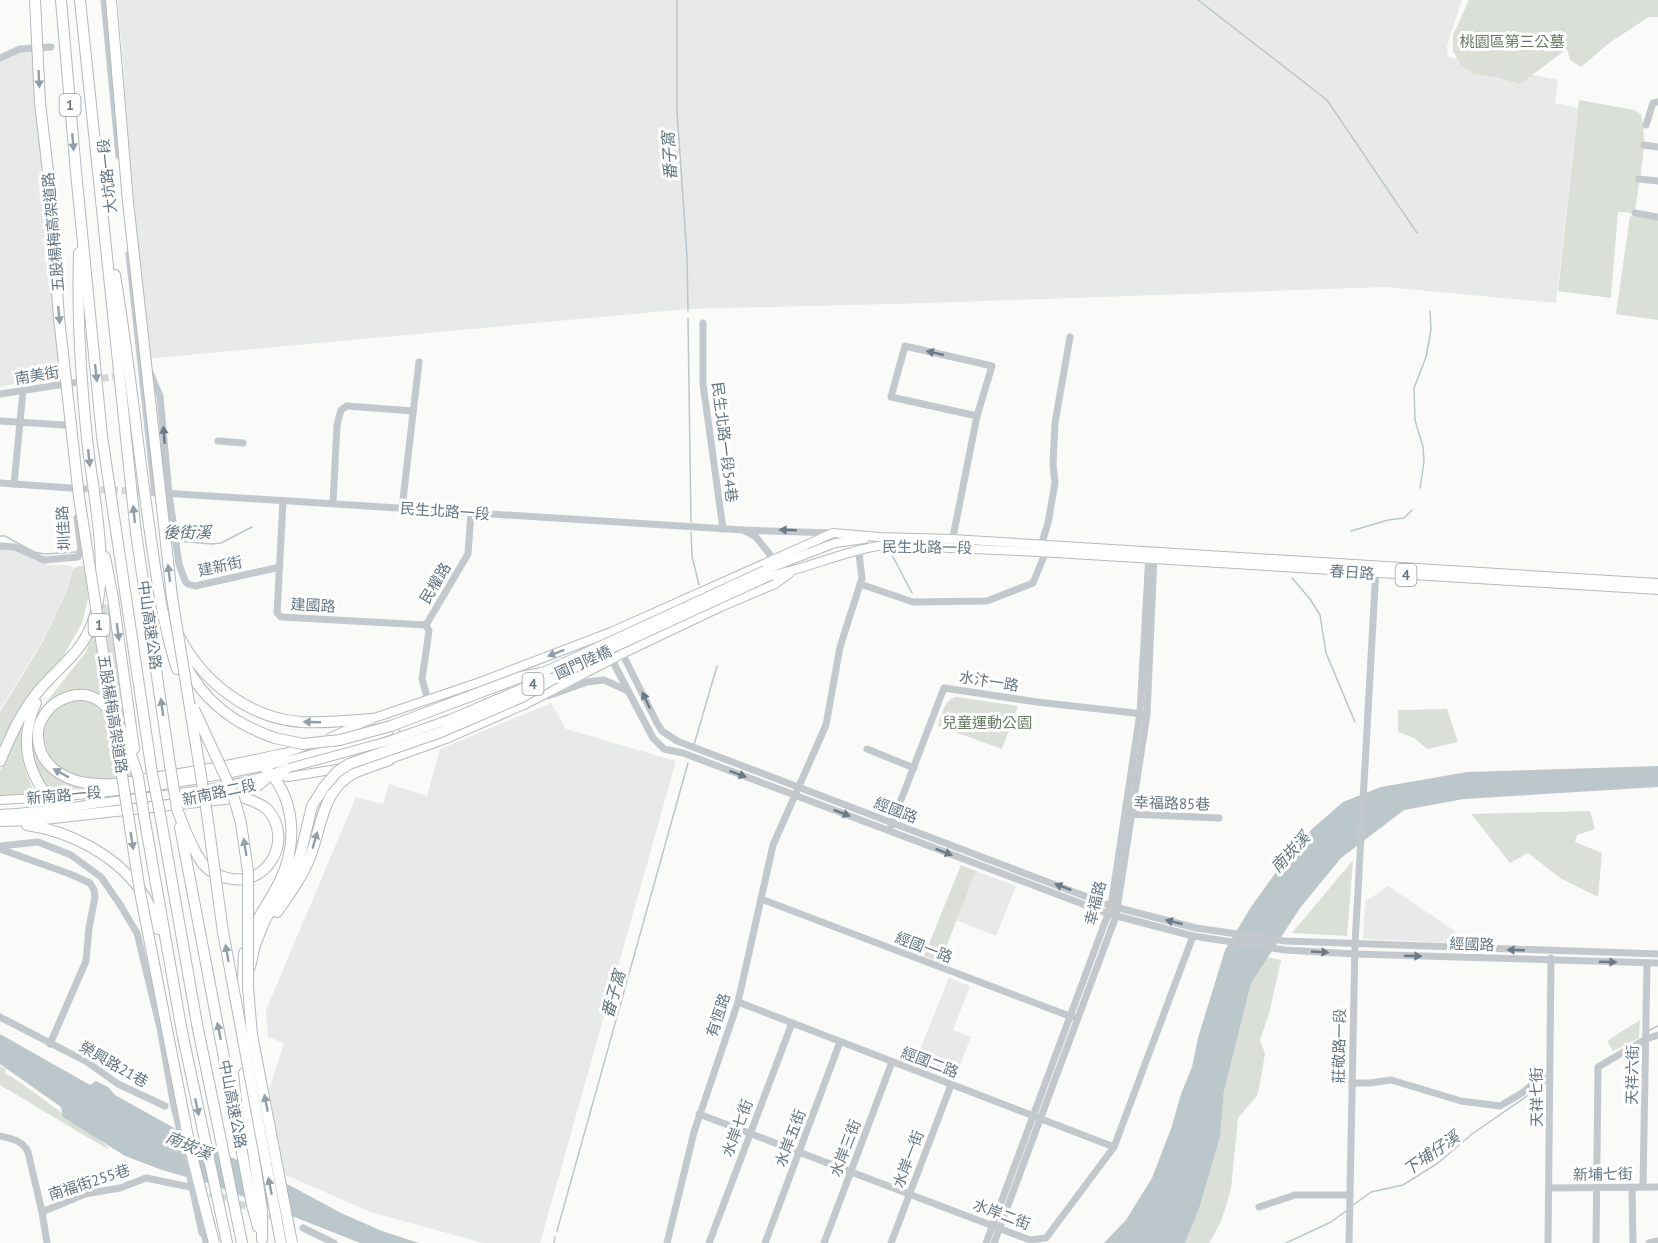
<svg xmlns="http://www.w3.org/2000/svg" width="1658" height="1243" viewBox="0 0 1658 1243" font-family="'PT Sans','Noto Sans TC',sans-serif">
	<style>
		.built { fill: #e8e9e9 }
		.green { fill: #dadfd7 }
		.water { fill: #bbc7cb }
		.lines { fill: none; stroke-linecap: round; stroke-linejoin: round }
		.stream { stroke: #bbc7cb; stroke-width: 1.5 }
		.minor-tunnel { stroke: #d5d9db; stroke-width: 7; stroke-dasharray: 7 3.5; stroke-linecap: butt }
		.major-casing { stroke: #b5babe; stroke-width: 10 }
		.highway-casing { stroke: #b4b9bd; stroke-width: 12 }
		.minor { stroke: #c3c8cc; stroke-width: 7 }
		.major { stroke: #fff; stroke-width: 8 }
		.highway { stroke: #fff; stroke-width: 10 }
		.major-bridge-casing { stroke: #b5babe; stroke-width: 10; stroke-linecap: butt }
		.highway-bridge-casing { stroke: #b4b9bd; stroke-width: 12; stroke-linecap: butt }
		.minor-bridge { stroke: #c3c8cc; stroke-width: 7 }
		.major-bridge { stroke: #fff; stroke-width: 8 }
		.highway-bridge { stroke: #fff; stroke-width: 10 }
		.oneway { fill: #939fa8 }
		.oneway2 { fill: #6a7a87 }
		.labels { text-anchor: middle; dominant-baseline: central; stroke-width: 6; stroke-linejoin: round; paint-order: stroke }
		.shield { fill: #fff; stroke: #939fa8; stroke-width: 1.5 }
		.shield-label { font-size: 14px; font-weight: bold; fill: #657683 }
		.park-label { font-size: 15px; fill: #687a64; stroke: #fff }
		.street-label { font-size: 15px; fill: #657683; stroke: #fff }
		.water-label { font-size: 16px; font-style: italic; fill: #60757c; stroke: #fff }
	</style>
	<rect width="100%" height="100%" fill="#fafaf8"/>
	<!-- built -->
	<g class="built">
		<path d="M118 0H1462L1447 46 1448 57 1558 80 1555 103 1578 108 1556 303 1385 287 928 303 688 309 145 359Z"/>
		<path d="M31 44 62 375 0 387V56Z"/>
		<path d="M0 546H4L47 563V565H65L73 567 66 593 41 643 0 710Z"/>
		<path d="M551 703 566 729 676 761 540 1243H484L370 1212 284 1174 269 1090 284 1043 268 1037 266 1010 356 797 383 804 389 784 427 796 440 749Z"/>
		<path d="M976 871 1016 886 996 936 956 920Z"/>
		<path d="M1388 886 1455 931 1454 943 1363 939 1365 902Z"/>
		<path d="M949 978 970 986 953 1030 971 1037 954 1080 914 1064Z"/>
	</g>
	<!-- green -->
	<g class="green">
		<path d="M1469 0H1658V17H1649L1609 43 1581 67 1570 60 1567 49 1520 84 1496 77 1473 74 1461 65 1453 51V35Z"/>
		<path d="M1579 100 1634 110 1641 114C1649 146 1638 181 1635 213L1618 212 1611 298 1558 291Z"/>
		<path d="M1630 216 1658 220V320L1616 314Z"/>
		<path d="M79 566H84L89 595 82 623 64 655 29 697 0 754V712L42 643 66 593 73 569Z"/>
		<path d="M103 604 109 605 128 733C119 714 111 703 92 694L43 711 40 710 86 652Z"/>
		<path d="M957 697 1018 706 1002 749 938 726C942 714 944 699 957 697Z"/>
		<path d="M81 700 95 703 104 709 126 748 133 779C110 780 80 783 60 769 35 752 37 712 67 702 71 700 77 700 81 700Z"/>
		<path d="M1447 709 1458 742 1427 749 1414 738 1398 732V710Z"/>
		<path d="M20 729H22C19 753 24 772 35 793L0 796V771Z"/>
		<path d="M33 737C39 771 55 779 86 787V789L48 791C38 776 28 756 33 737Z"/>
		<path d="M1590 811 1595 829 1577 835 1575 842 1602 853 1598 897 1560 878 1528 853 1510 863 1471 814Z"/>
		<path d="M1353 860 1347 936 1292 933Z"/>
		<path d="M961 865 976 871 940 962 924 956Z"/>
		<path d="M1266 957 1281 960 1269 1014 1260 1040 1265 1054 1258 1094 1238 1118 1231 1189 1221 1222 1209 1243H1185L1199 1209 1220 1137 1224 1091 1246 997 1251 983Z"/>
		<path d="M1640 1020 1639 1038 1613 1051 1607 1041Z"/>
		<path d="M0 1066 6 1069 5 1073 21 1083 106 1145 109 1150 0 1085Z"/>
	</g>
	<!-- water -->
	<g class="water">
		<path d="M1658 766V787L1464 799 1404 810 1341 858 1300 908 1251 983 1224 1091 1220 1137 1199 1209 1185 1243H1104L1126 1220 1152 1178 1172 1126 1181 1094 1192 1067 1198 1038 1225 950 1251 907 1279 868 1312 829 1343 802 1381 787 1467 772Z"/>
		<path d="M0 1034 90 1085 96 1081 108 1087 115 1095 201 1143 278 1179 341 1213 382 1231 419 1243H360L211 1184 162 1170 125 1156 63 1117 61 1107 0 1064Z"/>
	</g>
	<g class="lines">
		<!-- stream -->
		<g class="stream">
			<path d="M677 0V112L687 256 688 311"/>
			<path d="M1198 0 1327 100 1417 233"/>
			<path d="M688 319 691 522"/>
			<path d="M1420 488 1424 462 1423 447 1415 420 1414 388 1426 357 1431 330 1430 311"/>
			<path d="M1351 531 1388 520 1404 518 1412 510"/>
			<path d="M691 532 692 556 699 585"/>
			<path d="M0 536H5L34 552 45 554 77 552"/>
			<path d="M178 541 212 544 221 543 252 527"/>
			<path d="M892 555 912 593"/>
			<path d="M1292 578 1310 599 1320 615 1326 653 1355 722"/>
			<path d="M694 745 717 666"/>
			<path d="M1648 1031 1658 1026"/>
			<path d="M1352 1206 1371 1192 1403 1185 1438 1163 1472 1134 1546 1083"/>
			<path d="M557 1231 688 763"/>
			<path d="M554 1243 555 1237"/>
			<path d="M1286 1243 1331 1222 1346 1211"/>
		</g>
		<!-- minor-tunnel -->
		<g class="minor-tunnel">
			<path d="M81 382 123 375"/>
			<path d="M90 489 147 492"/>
			<path d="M200 1189 277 1218"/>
		</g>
		<!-- major casing -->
		<g class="major-casing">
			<g id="major">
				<path d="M765 570 835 543 864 539"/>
				<path d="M770 576C810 568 842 551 884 545L1039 552 1658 590"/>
				<path d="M402 727 448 712 521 682"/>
				<path d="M329 738 371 719 480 682 611 632 833 533 879 537 952 539 1658 583"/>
				<path d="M385 761 446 739 526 704 624 653 723 606 775 584 789 574"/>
				<path d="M263 766 283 754 308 745"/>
				<path d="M272 774 288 777 343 768"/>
				<path d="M206 796 259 786 270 777"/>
				<path d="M0 800C131 795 265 773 389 731"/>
				<path d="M0 814C48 812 93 803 141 798 191 792 241 786 289 768"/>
			</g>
		</g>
		<!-- highway casing -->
		<g class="highway-casing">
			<g id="highway">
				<path d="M61 0 76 172 102 436 152 773"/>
				<path d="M80 0 136 533 170 765"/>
				<path d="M115 275C129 358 137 442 149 525 156 574 162 622 177 669"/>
				<path d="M105 557 113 598 134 749"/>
				<path d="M180 638C204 683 249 718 301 722 324 723 347 721 371 719"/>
				<path d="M184 662C203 701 234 724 275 738"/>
				<path d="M36 703C17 745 29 777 58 810"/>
				<path d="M0 761C11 735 23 708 42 687 65 661 85 650 95 615 109 566 94 498 88 448 81 383 77 317 79 253"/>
				<path d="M138 776C127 743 110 674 59 701 48 707 38 721 38 734 37 767 68 783 97 784 115 786 134 781 152 778 196 772 239 764 283 754"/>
				<path d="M160 814 197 1024 242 1243"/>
				<path d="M144 816 182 1032 227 1243"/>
				<path d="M0 821 35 820 242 797C250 800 260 803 267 809 295 839 267 889 227 878 218 876 209 871 203 864 193 851 183 825 177 809"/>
				<path d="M27 825C69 831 116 855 141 891 149 902 154 916 158 929"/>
				<path d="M180 827 252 1205 258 1227"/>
				<path d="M277 912C289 895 303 876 310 857 322 826 322 790 354 773 365 768 378 764 389 760"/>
				<path d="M248 938C257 918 270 901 280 881 298 843 296 795 263 766"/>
				<path d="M250 967 255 945 265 920 289 879 300 856 312 806 324 787"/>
				<path d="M242 1015 244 953"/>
				<path d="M244 1073 252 1144 262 1210V1239"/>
			</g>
		</g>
		<!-- minor -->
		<g class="minor">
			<path d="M104 0 119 156"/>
			<path d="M0 58 20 49 51 47"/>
			<path d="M1646 125 1653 103 1658 102"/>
			<path d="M1644 145 1658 147"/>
			<path d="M1639 179 1658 181"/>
			<path d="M1635 213 1658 217"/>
			<path d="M129 254 155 493"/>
			<path d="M703 323V384L723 529"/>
			<path d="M148 368 160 396 169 494 179 564 185 581 188 584 195 586 280 567"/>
			<path d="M0 394 78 382"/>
			<path d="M0 421 65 425"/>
			<path d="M218 441 243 443"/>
			<path d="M0 483 85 489"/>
			<path d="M14 484 23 391"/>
			<path d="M147 492 743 530 833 533"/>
			<path d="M283 501 277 613 281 617 426 625"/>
			<path d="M333 503 337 425 341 410 347 406 413 411"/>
			<path d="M402 508 419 362"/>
			<path d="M743 530 756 537 778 565 793 571"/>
			<path d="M0 546 15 547 44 560 78 557 81 549 77 518"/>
			<path d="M951 547 977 416 992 366 905 346 891 397 977 416"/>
			<path d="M1040 549 1048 523 1055 483 1053 464 1055 423 1070 337"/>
			<path d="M860 584 913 602 987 601 1033 583 1047 549"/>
			<path d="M426 625 468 554 471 513"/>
			<path d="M426 625 429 631 422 679 428 700"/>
			<path d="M616 641 657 723 662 731 677 741 1111 906 1196 928 1285 941 1658 954"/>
			<path d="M612 660 653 738 664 749 683 753 1109 914 1193 936 1285 950 1355 954 1658 963"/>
			<path d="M548 696 587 682 604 680 628 691"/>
			<path d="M867 749 914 768"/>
			<path d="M1128 814 1219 818"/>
			<path d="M891 826 944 688 1037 702 1143 714"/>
			<path d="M0 846 38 842 71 855 101 877 119 903 137 933 160 1028 174 1107 179 1126"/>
			<path d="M0 849 70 874 90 883 94 890 95 897 89 928 86 961 50 1044"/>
			<path d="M761 899 1072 1017"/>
			<path d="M738 1002 1114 1147"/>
			<path d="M0 1017 87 1062 118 1084 165 1106"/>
			<path d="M1352 1083H1370L1391 1080 1461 1101 1500 1106 1522 1093 1538 1080 1549 1078"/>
			<path d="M699 1114 1030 1240 1046 1238 1114 1147 1193 936"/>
			<path d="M0 1136C12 1139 22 1140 28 1152L42 1212 47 1243"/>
			<path d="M1632 1187 1633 1243"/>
			<path d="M1643 1187 1647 963"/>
			<path d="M1549 1188 1658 1187"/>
			<path d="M1259 1207 1295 1195H1350"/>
			<path d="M42 1212 85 1194 120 1188 146 1178 195 1188"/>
			<path d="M203 1225 206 1243"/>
			<path d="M303 1228 334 1243"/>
			<path d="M667 1243 694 1132 738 1002 773 845 826 725 840 647 862 578 858 546"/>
			<path d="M709 1243 792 1023"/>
			<path d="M765 1243 840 1042"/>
			<path d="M824 1243 892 1062"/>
			<path d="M891 1243 951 1085"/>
			<path d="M986 1243 1111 906 1140 713 1149 554"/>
			<path d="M994 1243 1116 916 1147 714 1154 556"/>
			<path d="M1349 1243 1355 944 1376 568"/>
			<path d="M1548 1243 1551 958"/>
			<path d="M1596 1243 1598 1067 1646 1039 1658 1035"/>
			<path d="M1649 1243 1658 1241"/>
		</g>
		<!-- major -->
		<use href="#major" class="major"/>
		<!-- highway -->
		<use href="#highway" class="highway"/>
		<!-- major-bridge casing -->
		<g class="major-bridge-casing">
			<g id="major-bridge">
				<path d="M574 666 770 576"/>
				<path d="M541 673 765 570"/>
				<path d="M289 768 388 741 450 719 548 677"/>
			</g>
		</g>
		<!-- highway-bridge casing -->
		<g class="highway-bridge-casing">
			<g id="highway-bridge">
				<path d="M35 0 40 103 49 180 59 318 79 497 140 892 191 1152 214 1243"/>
				<path d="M111 0 128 202 172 597 206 807 223 932 281 1243"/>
				<path d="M194 709 232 791 241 823 248 872V988L252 1035 292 1243"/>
				<path d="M275 738 303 744 340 740 391 726 521 677 541 673"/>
				<path d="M170 765 177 809"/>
				<path d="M152 773 160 814"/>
				<path d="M138 776 144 816"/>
				<path d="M324 787 337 772 349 764 441 732 522 697 579 664"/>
			</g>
		</g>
		<!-- minor-bridge -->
		<path class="minor-bridge" d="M179 1126 202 1233"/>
		<!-- major-bridge -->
		<use href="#major-bridge" class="major-bridge"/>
		<!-- highway-bridge -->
		<use href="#highway-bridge" class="highway-bridge"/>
	</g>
	<!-- one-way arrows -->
	<defs><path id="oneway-solid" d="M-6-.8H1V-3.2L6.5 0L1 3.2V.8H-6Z" transform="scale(1.5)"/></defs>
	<g class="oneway">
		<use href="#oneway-solid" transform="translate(39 79) rotate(87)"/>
		<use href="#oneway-solid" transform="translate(73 142) rotate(85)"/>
		<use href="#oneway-solid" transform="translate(59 315) rotate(85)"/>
		<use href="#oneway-solid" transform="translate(96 373) rotate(84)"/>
		<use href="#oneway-solid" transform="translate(89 458) rotate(84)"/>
		<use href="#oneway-solid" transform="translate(134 514) rotate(-96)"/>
		<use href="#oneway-solid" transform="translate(169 573) rotate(-97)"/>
		<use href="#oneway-solid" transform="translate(118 632) rotate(82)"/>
		<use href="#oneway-solid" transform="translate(556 653) rotate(159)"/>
		<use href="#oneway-solid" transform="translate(162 707) rotate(-98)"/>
		<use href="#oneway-solid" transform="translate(312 722) rotate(-178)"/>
		<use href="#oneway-solid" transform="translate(61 773) rotate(-151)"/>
		<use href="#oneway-solid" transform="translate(315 840) rotate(-74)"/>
		<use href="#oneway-solid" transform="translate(132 841) rotate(81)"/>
		<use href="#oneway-solid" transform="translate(245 847) rotate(-99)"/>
		<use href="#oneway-solid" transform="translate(227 953) rotate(-100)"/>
		<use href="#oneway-solid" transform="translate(219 1031) rotate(-101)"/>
		<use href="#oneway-solid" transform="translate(266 1103) rotate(-101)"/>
		<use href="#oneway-solid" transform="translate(197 1107) rotate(78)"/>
		<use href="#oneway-solid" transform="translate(270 1186) rotate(-101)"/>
	</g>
	<g class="oneway2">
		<use href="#oneway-solid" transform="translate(935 353) rotate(-167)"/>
		<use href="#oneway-solid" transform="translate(164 435) rotate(-95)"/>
		<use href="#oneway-solid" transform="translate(788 530) rotate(-178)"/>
		<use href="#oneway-solid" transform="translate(646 700) rotate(-115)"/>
		<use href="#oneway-solid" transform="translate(738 774) rotate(21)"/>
		<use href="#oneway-solid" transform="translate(842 813) rotate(21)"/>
		<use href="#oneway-solid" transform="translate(944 852) rotate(21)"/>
		<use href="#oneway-solid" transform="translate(1063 887) rotate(-159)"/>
		<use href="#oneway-solid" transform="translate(1174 922) rotate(-166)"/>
		<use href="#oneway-solid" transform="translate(1516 950) rotate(-178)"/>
		<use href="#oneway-solid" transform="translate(1320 952) rotate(3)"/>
		<use href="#oneway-solid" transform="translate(1413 956) rotate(2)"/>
		<use href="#oneway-solid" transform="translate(1608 962) rotate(2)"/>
	</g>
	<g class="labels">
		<!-- shield labels -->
		<g class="shield">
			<rect x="59.5" y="94" width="21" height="22" rx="4.5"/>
			<rect x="1395.5" y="564" width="21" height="22" rx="4.5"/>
			<rect x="88.5" y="614" width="21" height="22" rx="4.5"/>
			<rect x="522.5" y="673" width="21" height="22" rx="4.5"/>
		</g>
		<g class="shield-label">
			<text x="70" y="105">1</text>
			<text x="1406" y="575">4</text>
			<text x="99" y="625">1</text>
			<text x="533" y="684">4</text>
		</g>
		<!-- park labels -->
		<g class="park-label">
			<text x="1512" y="41">桃園區第三公墓</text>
			<text x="987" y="722">兒童運動公園</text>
		</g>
		<!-- street labels -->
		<g class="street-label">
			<text transform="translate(107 176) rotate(-96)">大坑路一段</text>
			<text transform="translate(53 232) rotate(-95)">五股楊梅高架道路</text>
			<text transform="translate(37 375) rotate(-9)">南美街</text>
			<text transform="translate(725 442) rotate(83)">民生北路一段54巷</text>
			<text transform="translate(445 511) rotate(4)">民生北路一段</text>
			<text transform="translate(63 528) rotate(-93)">圳佳路</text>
			<text transform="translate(927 547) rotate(1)">民生北路一段</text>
			<text transform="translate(220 566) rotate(-12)">建新街</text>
			<text transform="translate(1352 572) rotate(4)">春日路</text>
			<text transform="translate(435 583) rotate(-59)">民權路</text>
			<text transform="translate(313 605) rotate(3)">建國路</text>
			<text transform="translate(150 625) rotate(82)">中山高速公路</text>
			<text transform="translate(583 662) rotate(-24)">國門陸橋</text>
			<text transform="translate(989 681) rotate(9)">水汴一路</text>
			<text transform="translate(113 714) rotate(81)">五股楊梅高架道路</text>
			<text transform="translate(219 792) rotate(-12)">新南路二段</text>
			<text transform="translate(64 795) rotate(-5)">新南路一段</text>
			<text transform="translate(1172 803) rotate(2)">幸福路85巷</text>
			<text transform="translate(896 810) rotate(21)">經國路</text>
			<text transform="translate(1095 903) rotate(-76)">幸福路</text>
			<text transform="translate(1472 944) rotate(2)">經國路</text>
			<text transform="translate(924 947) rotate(21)">經國一路</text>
			<text transform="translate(718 1015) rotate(-72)">有恆路</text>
			<text transform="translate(1339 1046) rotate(-89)">莊敬路一段</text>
			<text transform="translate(930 1062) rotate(21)">經國二路</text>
			<text transform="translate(114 1064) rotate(30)">榮興路21巷</text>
			<text transform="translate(1632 1075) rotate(-89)">天祥六街</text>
			<text transform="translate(1536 1097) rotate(-90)">天祥七街</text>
			<text transform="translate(233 1104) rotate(79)">中山高速公路</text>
			<text transform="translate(737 1128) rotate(-69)">水岸七街</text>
			<text transform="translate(790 1138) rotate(-69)">水岸五街</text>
			<text transform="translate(845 1148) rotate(-69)">水岸三街</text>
			<text transform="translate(908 1159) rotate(-69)">水岸一街</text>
			<text transform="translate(1603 1174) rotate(-1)">新埔七街</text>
			<text transform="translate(89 1182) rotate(-18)">南福街255巷</text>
			<text transform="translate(1002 1214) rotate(21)">水岸二街</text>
		</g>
		<!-- water labels -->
		<g class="water-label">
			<text transform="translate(669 156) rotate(-93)">番子窩</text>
			<text x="187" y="532">後街溪</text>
			<text transform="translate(1290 852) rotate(-47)">南崁溪</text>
			<text transform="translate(613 994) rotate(-74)">番子窩</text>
			<text transform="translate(189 1145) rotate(23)">南崁溪</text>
			<text transform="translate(1431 1153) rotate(-35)">下埔仔溪</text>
		</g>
	</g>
</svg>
